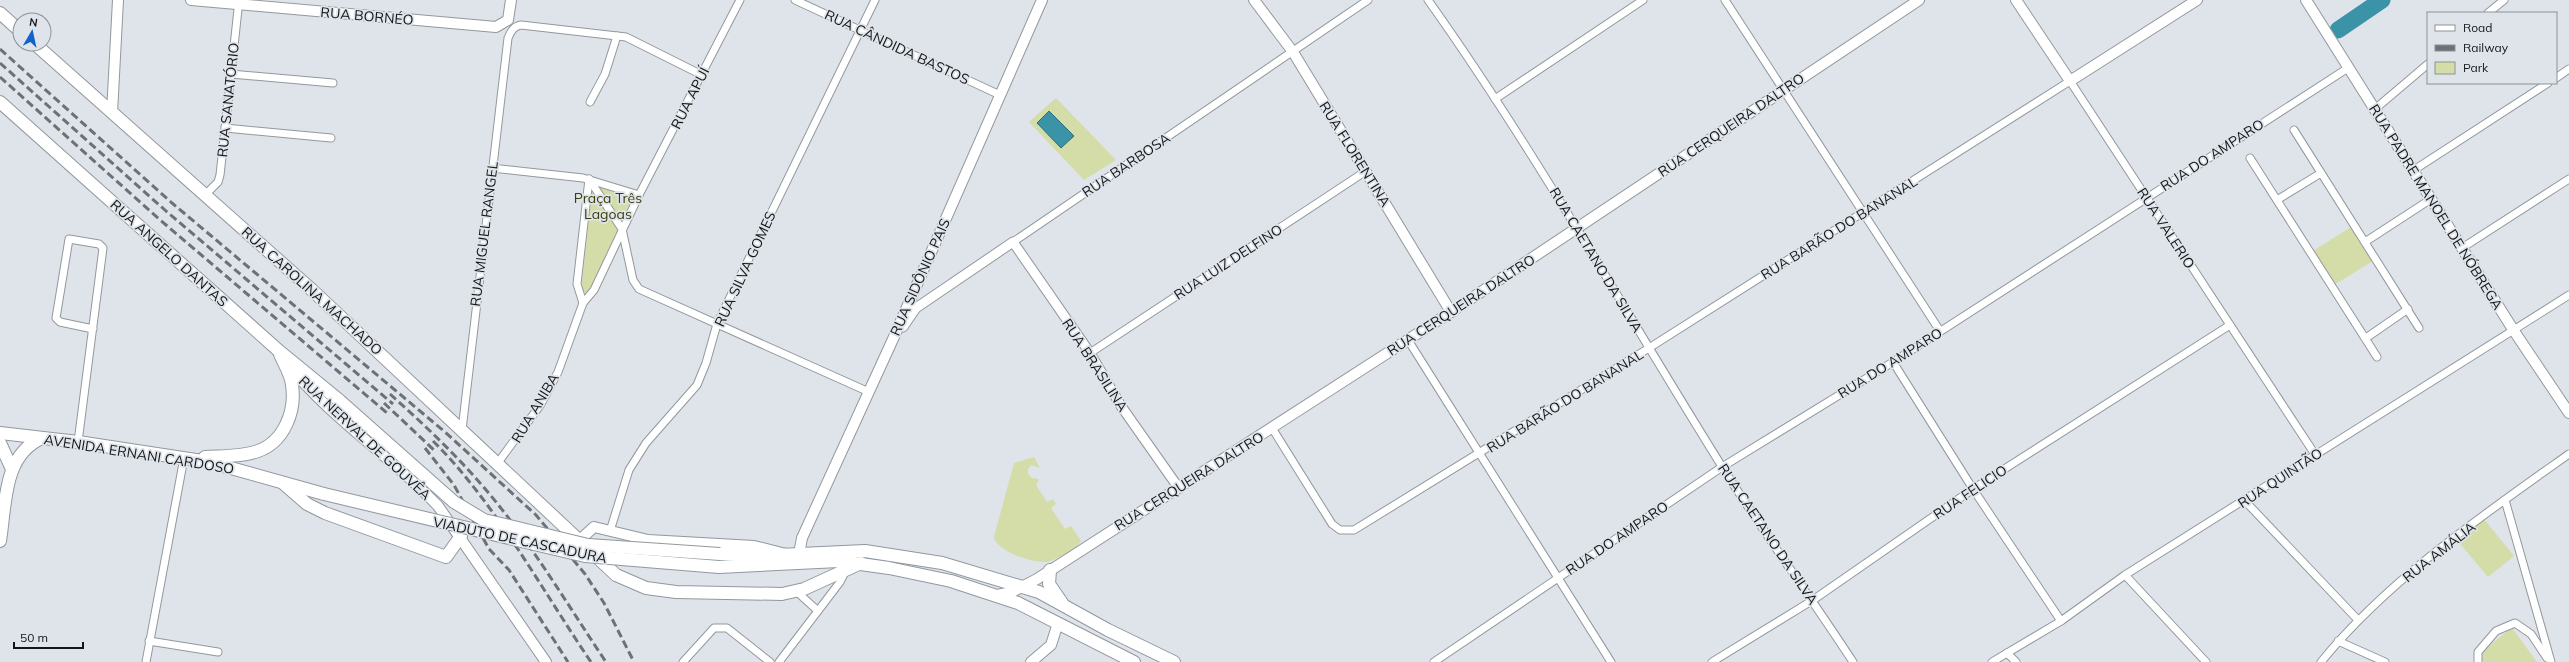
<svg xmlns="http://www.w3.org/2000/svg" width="2569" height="662" viewBox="0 0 2569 662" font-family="Mulish,sans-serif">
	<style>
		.green { fill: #d4dca8 }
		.water { fill: #3b93a7; stroke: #2f6d7c }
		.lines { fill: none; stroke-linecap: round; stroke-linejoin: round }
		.river { stroke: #3b93a7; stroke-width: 17 }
		.minor-casing { stroke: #92989d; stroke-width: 9 }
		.tertiary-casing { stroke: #92989d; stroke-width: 11 }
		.secondary-casing { stroke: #92989d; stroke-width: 12 }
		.primary-casing { stroke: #92989d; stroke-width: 14 }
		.minor { stroke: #fff; stroke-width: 7 }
		.tertiary { stroke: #fff; stroke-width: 9 }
		.secondary { stroke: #fff; stroke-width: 10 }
		.primary { stroke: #fff; stroke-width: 12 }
		.rail { stroke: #6d7175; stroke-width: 3; stroke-dasharray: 8 4; stroke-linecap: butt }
		.primary-bridge-casing { stroke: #92989d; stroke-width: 14; stroke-linecap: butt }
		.primary-bridge { stroke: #fff; stroke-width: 12 }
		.labels { text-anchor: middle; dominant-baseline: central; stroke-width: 3.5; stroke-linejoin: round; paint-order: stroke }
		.street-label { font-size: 14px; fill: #131517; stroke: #dee4ea }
		.park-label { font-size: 14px; fill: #393e0a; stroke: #dee4ea }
	</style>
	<rect width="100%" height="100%" fill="#dee4ea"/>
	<!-- green -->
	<g class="green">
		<path d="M1056 98 1116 160 1084 180 1029 122Z"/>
		<path d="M605 185 627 196 630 202 589 293 581 291 592 193Z"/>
		<path d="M2351 227 2373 261 2334 285 2313 251Z"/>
		<path d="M1034 457 1040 468 1031 465 1028 469V474L1032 478 1039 479 1036 485 1047 502 1053 499 1056 504 1051 508 1065 529 1071 526 1081 541C1077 549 1056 560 1047 562 1033 563 997 552 994 537L1014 463Z"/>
		<path d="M2483 518 2514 556 2488 577 2457 540Z"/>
		<path d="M2512 628 2537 662H2484L2478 654Z"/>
	</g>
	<!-- water -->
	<path class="water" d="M1049 111 1074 136 1061 148 1037 123Z"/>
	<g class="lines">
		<!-- river -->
		<path class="river" d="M2338 30 2382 0"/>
		<!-- minor casing -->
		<g class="minor-casing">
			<g id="minor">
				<path d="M795 0 1000 95"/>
				<path d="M1428 0C1534 149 1624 310 1721 465 1763 532 1810 596 1853 662"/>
				<path d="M1725 0 1940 331"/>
				<path d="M2488 13 2504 0"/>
				<path d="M231 74 333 83"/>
				<path d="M2556 78 2569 69"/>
				<path d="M1495 99 1643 0"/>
				<path d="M590 102 605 74 617 36"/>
				<path d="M2375 109 2428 64"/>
				<path d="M225 128 331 138"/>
				<path d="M2294 130 2419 328"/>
				<path d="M2250 158 2377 357"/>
				<path d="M492 168 583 178 639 195"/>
				<path d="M2414 170 2548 83"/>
				<path d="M589 179 622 229 633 280 639 289 869 392"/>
				<path d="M205 195 218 182 220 175 239 0"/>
				<path d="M2277 200 2321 173"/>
				<path d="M1013 242 1368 0"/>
				<path d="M2365 242 2431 199"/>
				<path d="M2462 248 2569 179"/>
				<path d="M583 303 577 284 589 179"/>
				<path d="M2366 338 2408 309"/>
				<path d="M1408 340 1611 662"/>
				<path d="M1090 353 1366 171"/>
				<path d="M1893 362 1973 489 2061 621"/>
				<path d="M1272 428 1332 524 1340 530H1354L1649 348 2070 81 2316 456"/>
				<path d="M462 430 508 38C511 31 514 26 521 25L626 37 702 75"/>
				<path d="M78 442 103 248 99 244 69 239 56 318 60 322 93 329"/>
				<path d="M497 464 541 404 558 372 583 303 594 290 639 195 740 0"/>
				<path d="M2505 500 2551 662"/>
				<path d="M2245 501 2358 620"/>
				<path d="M610 531 629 470 646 443 697 385 706 363 717 324 875 0"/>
				<path d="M2125 575 2206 662"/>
				<path d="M796 591 818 611"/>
				<path d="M149 641 218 652"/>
				<path d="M2338 641 2385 662"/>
				<path d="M2007 653 2016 662"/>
				<path d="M146 662 184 458"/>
				<path d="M683 662 714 628H727L770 662"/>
				<path d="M779 662 840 582 846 570"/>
				<path d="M1434 662 1722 467 1893 362 2348 68"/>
				<path d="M1712 662 1813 600 1973 489 2230 325"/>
				<path d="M1992 662 2061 621 2125 575 2569 295"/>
				<path d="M2321 662C2388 580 2483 515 2569 454"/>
				<path d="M2478 662V652L2496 631 2515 623 2531 634 2547 658"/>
			</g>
		</g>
		<!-- tertiary casing -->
		<g class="tertiary-casing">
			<path id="tertiary" d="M903 327 916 308 1013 242 1090 353 1121 406 1178 487"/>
		</g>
		<!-- secondary casing -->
		<g class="secondary-casing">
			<g id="secondary">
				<path d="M191 0 496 27 508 20 511 0"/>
				<path d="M1254 0 1293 52 1451 312"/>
				<path d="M2016 0 2070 81 2197 0"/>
				<path d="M2306 0 2514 331 2569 413"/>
				<path d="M112 113 118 0"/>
				<path d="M287 363C330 418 391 456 438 506L546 662"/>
				<path d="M582 545 583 537 594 527 648 540 754 546 786 554"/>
				<path d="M799 554 802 538 893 339 1042 0"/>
				<path d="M997 595 1012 592 1037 579 1451 312 1919 0"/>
				<path d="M1031 662 1051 645 1058 623"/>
			</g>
		</g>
		<!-- primary casing -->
		<g class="primary-casing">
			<g id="primary">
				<path d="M0 13 20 31"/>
				<path d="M35 44 312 290 616 575 646 588 676 592 782 594 804 589 861 563"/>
				<path d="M0 102 279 351 340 401"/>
				<path d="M0 433 78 442 209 462 324 494"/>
				<path d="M0 443 11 467"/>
				<path d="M205 457C223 456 241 457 258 451 284 442 296 411 292 385 291 374 284 364 280 354"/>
				<path d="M284 484 307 504 325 513 446 557 461 536"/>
				<path d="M0 541C6 503 3 455 42 438"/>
				<path d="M720 554 757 556 865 551 942 563 1039 592 1108 630 1174 662"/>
				<path d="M719 567 839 561 889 568 951 581 1018 603 1134 662"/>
				<path d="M1050 570 1049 584 1062 603"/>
			</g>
		</g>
		<!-- minor -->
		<use href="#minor" class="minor"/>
		<!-- tertiary -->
		<use href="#tertiary" class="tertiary"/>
		<!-- secondary -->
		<use href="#secondary" class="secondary"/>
		<!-- primary -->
		<use href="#primary" class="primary"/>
		<!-- rail -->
		<g class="rail">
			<path d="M0 49 172 203 445 432 536 515 585 574 604 603 634 662"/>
			<path d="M0 63 166 211 393 404"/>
			<path d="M0 77 159 219 387 413"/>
			<path d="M390 394C429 429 467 465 500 507 539 556 571 610 606 662"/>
			<path d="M384 403 435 451"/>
			<path d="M433 441C494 501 542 590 591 662"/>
			<path d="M425 448 454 485 489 549 509 570 568 662"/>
		</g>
		<!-- primary-bridge casing -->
		<g class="primary-bridge-casing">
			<g id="primary-bridge">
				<path d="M340 401 454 502 484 520 588 545 720 554"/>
				<path d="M324 494 585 556 719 567"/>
			</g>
		</g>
		<!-- primary-bridge -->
		<use href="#primary-bridge" class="primary-bridge"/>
	</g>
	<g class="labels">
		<!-- street labels -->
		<g class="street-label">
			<text transform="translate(367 16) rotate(5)">RUA BORNÉO</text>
			<text transform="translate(897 47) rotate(25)">RUA CÂNDIDA BASTOS</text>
			<text transform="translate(690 98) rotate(-63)">RUA APUÍ</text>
			<text transform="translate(228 100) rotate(-84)">RUA SANATÓRIO</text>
			<text transform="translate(1731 125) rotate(-34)">RUA CERQUEIRA DALTRO</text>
			<text transform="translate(1355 154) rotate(58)">RUA FLORENTINA</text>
			<text transform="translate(2212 155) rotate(-33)">RUA DO AMPARO</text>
			<text transform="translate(1126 165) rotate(-34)">RUA BARBOSA</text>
			<text transform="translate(2436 207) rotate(58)">RUA PADRE MANOEL DE NÓBREGA</text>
			<text transform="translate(1839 228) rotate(-32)">RUA BARÃO DO BANANAL</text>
			<text transform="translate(2166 228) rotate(57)">RUA VALERIO</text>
			<text transform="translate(484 234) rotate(-83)">RUA MIGUEL RANGEL</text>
			<text transform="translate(169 253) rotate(42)">RUA ANGELO DANTAS</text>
			<text transform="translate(1596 260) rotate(59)">RUA CAETANO DA SILVA</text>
			<text transform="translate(1228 262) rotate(-33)">RUA LUIZ DELFINO</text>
			<text transform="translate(745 269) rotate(-65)">RUA SILVA GOMES</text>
			<text transform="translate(920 277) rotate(-66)">RUA SIDÔNIO PAIS</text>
			<text transform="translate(312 291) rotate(42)">RUA CAROLINA MACHADO</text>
			<text transform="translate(1461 305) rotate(-33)">RUA CERQUEIRA DALTRO</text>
			<text transform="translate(1890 363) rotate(-32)">RUA DO AMPARO</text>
			<text transform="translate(1095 365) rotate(57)">RUA BRASILINA</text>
			<text transform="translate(1565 401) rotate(-32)">RUA BARÃO DO BANANAL</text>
			<text transform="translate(535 408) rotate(-59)">RUA ANIBA</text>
			<text transform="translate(365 438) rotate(43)">RUA NERVAL DE GOUVÊA</text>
			<text transform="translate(139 454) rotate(9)">AVENIDA ERNANI CARDOSO</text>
			<text transform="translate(2280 478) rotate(-33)">RUA QUINTÃO</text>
			<text transform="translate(1189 481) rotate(-32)">RUA CERQUEIRA DALTRO</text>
			<text transform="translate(1970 492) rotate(-34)">RUA FELICIO</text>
			<text transform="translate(1768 534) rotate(56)">RUA CAETANO DA SILVA</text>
			<text transform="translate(1617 538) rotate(-34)">RUA DO AMPARO</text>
			<text transform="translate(520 540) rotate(12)">VIADUTO DE CASCADURA</text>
			<text transform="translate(2439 552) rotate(-38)">RUA AMÁLIA</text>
		</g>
		<!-- park labels -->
		<g class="park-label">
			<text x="608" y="198">Praça Três<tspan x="608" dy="16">Lagoas</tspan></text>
		</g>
	</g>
	<!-- legend -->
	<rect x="2427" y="12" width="130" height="72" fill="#dee4ea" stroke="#8d9196"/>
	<rect x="2435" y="25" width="20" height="6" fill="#ffffff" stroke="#8d9196"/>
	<text x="2463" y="32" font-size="12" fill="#131517">Road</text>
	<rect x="2435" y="45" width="20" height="6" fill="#6d7175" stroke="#8d9196"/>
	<text x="2463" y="52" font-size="12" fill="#131517">Railway</text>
	<rect x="2435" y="62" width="20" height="12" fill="#d4dca8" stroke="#8d9196"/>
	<text x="2463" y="72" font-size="12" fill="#131517">Park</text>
	<!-- north arrow -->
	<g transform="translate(32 32) rotate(9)"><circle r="19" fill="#dee4ea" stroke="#8d9196"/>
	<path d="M0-3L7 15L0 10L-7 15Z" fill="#1262cc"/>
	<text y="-6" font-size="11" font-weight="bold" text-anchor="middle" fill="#131517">N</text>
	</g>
	<!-- scale -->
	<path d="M14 642v6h69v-6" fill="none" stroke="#131517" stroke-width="2"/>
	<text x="20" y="642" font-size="12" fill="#131517" stroke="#dee4ea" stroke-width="3" paint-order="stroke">50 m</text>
</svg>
